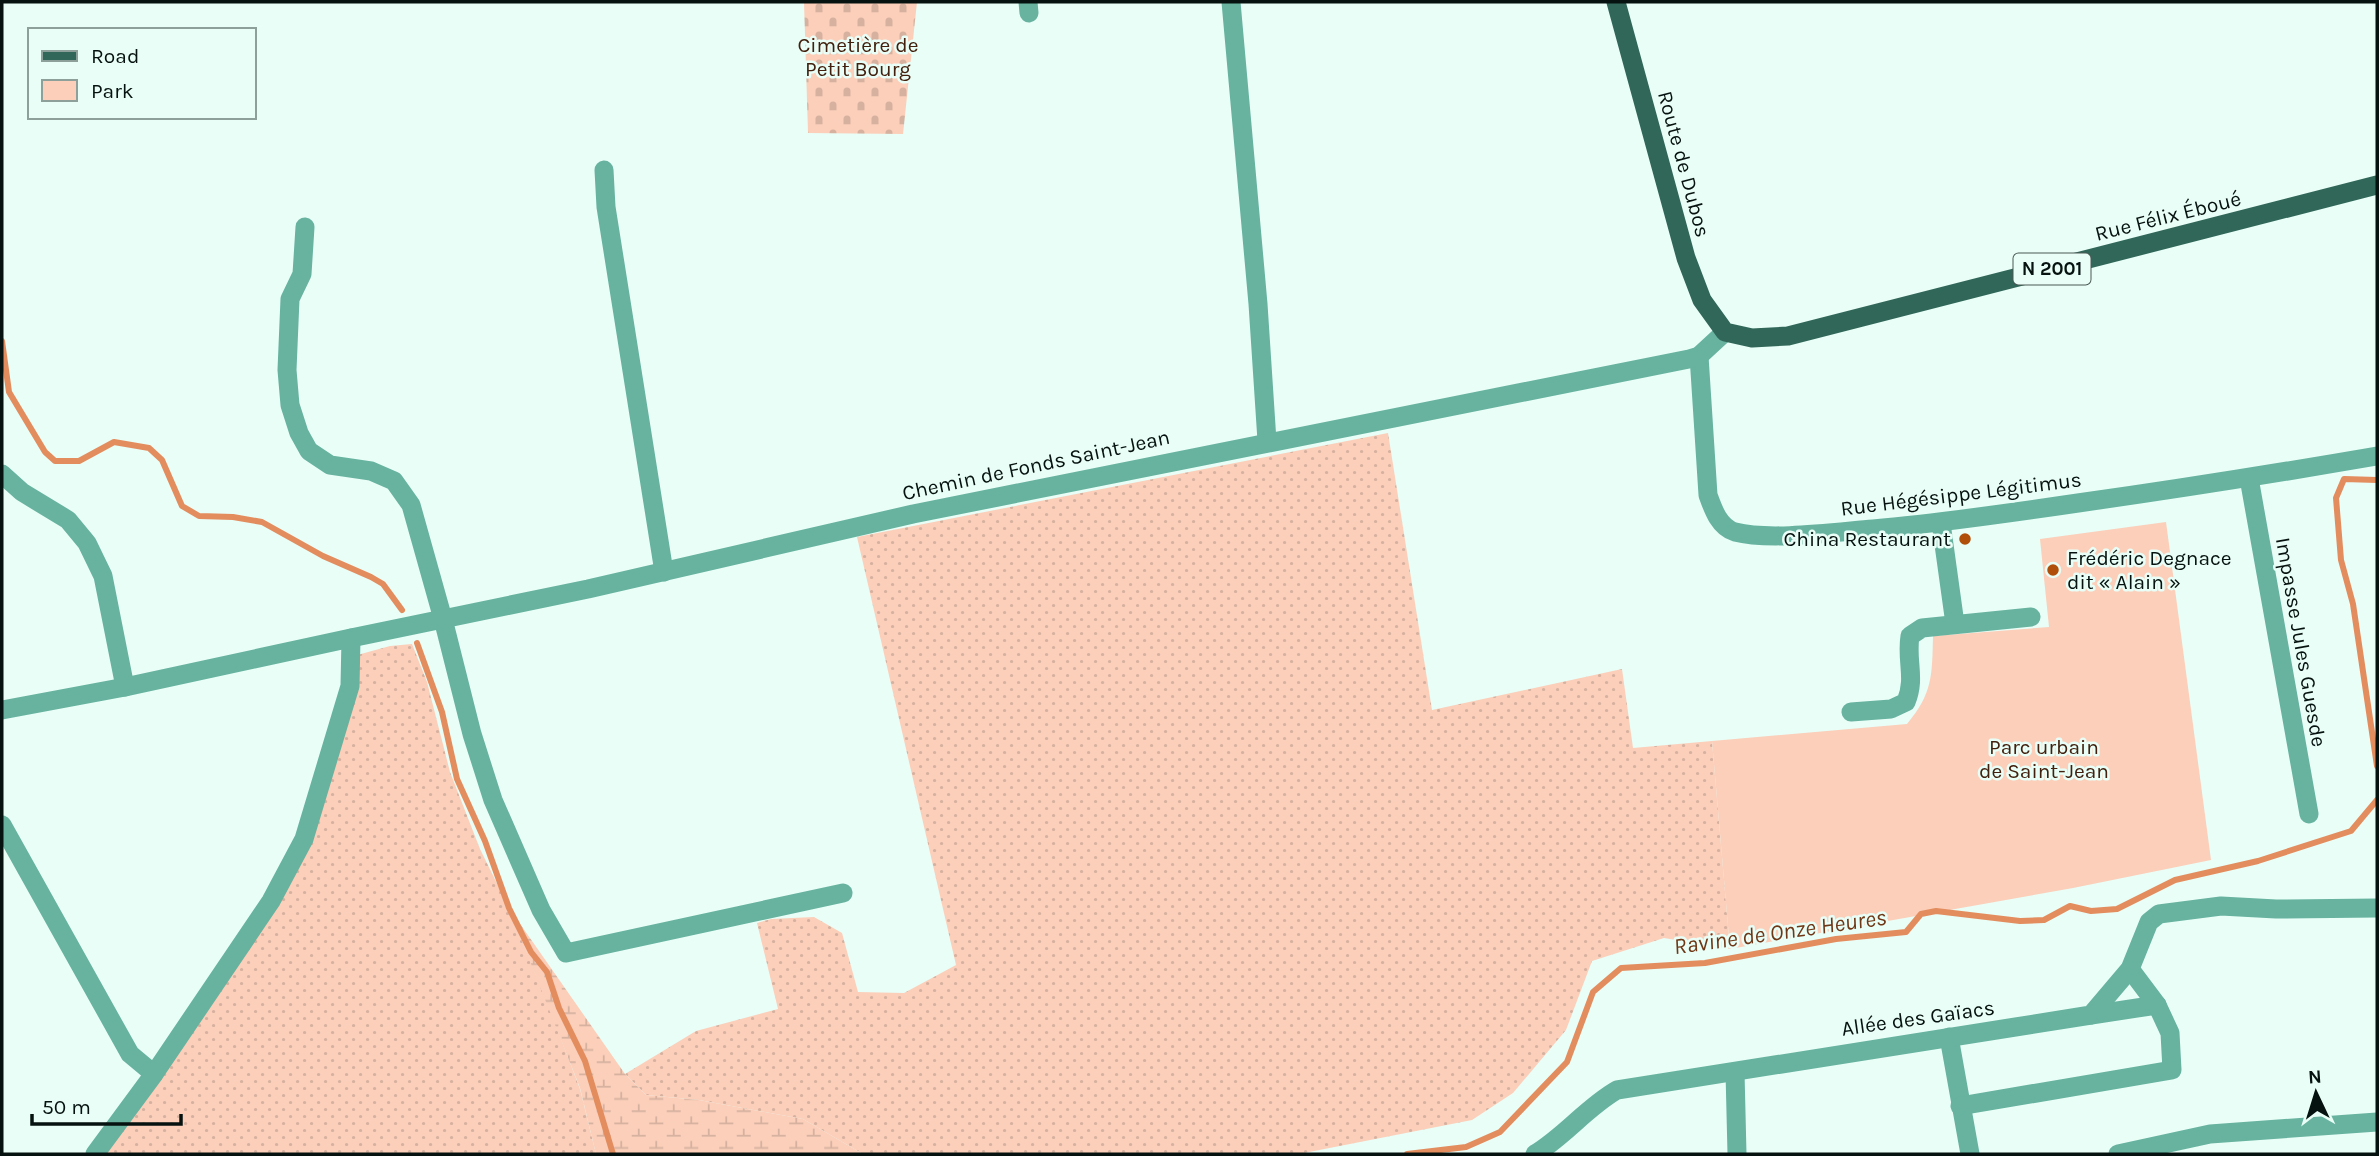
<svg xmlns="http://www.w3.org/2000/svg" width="2379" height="1156" viewBox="0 0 2379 1156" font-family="Karla,sans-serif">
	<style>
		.grass { fill: url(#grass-dots) }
		.wetland { fill: url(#wetland-marsh) }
		.cemetery { fill: url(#cemetery-stones) }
		.green { fill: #fbcfba }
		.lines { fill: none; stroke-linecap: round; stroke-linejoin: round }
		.stream { stroke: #e38d5f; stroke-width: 6 }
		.minor { stroke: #67b39f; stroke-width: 19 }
		.primary { stroke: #316759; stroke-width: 19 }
		.poi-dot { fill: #b04f09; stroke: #e9fef7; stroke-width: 2.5 }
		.labels { text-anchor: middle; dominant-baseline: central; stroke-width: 5; stroke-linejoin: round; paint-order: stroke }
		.shield { fill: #e9fef7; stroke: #4a5955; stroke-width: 2 }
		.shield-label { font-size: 19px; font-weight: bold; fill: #06120f }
		.park-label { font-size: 21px; fill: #42200d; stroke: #e9fef7 }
		.street-label { font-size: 21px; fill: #06120f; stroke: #e9fef7 }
		.poi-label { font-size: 21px; fill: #06120f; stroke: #e9fef7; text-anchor: end }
		.water-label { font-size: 23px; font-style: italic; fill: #6f3716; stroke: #e9fef7 }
	</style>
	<defs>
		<pattern id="grass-dots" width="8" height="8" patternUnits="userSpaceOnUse" patternTransform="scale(1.75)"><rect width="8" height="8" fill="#fbcfba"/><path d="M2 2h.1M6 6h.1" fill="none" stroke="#d6b19f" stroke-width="1.8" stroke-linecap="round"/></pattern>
		<pattern id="wetland-marsh" width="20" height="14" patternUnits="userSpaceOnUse" patternTransform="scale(1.75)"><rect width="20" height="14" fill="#fbcfba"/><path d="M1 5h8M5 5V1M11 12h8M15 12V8" fill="none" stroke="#d6b19f"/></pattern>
		<pattern id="cemetery-stones" width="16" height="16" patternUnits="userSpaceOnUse" patternTransform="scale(1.75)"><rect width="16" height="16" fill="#fbcfba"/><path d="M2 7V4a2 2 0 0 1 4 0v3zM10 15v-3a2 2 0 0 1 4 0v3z" fill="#d6b19f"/></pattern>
	</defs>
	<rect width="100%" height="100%" fill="#e9fef7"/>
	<!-- grass -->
	<g class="grass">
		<path d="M1388 433 1432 710 1622 669 1633 748 1712 741 1730 949 1664 938 1592 961 1566 1030 1513 1093 1472 1120 1299 1154H863L803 1119 699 1100 646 1095 625 1074 696 1031 778 1009 757 923 771 919 814 917 842 933 858 992 904 993 956 965 857 537Z"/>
		<path d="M412 644 427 682 450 772 480 849 509 908 550 1010 580 1089 596 1154H95L304 839 350 657 390 646Z"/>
	</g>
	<!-- wetland -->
	<path class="wetland" d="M509 908 625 1074 646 1095 699 1100 803 1119 863 1154H596L580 1088Z"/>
	<!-- cemetery -->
	<path class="cemetery" d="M804 2H917L903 134 808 133Z"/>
	<!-- green -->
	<path class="green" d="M2166 522 2211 860 2073 888 1730 949 1712 741 1907 724C1933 693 1932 675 1933 636L2049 627 2040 539Z"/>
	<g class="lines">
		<!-- stream -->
		<g class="stream">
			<path d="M2 341 9 392 45 452 55 461H79L114 442 149 448 162 460 182 506 199 516 233 517 262 522 323 556 371 577 383 584 402 610"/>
			<path d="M2377 480 2344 479 2336 498 2341 560 2353 604 2377 766"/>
			<path d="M417 643 442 712 457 779 485 841 509 908 531 952 547 972 559 1008 585 1061 613 1154"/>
			<path d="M1407 1154 1466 1147 1500 1132 1567 1062 1593 992 1621 968 1705 963 1836 939 1906 932 1921 914 1936 911 2020 921 2044 920 2070 906 2091 911 2117 909 2175 880 2258 861 2351 831 2377 800"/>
		</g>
		<!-- minor -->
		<g class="minor">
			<path d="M1028 2 1029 13"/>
			<path d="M1231 2 1258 304 1267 441"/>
			<path d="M604 170 606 207 664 572"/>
			<path d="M305 227 302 274 290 299 287 370 290 405 299 433 309 451 330 465 371 471 394 481 411 505 443 619 472 734 493 800 541 910 566 953 843 893"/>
			<path d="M1699 356 1708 495C1713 509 1719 527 1735 532 1770 541 1836 532 1873 529 1942 523 2010 513 2078 503 2178 489 2278 473 2377 456"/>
			<path d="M2 474 22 492 68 520 87 543 103 576 125 687"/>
			<path d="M2249 478 2309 814"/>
			<path d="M1941 523 1955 624"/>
			<path d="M2 710 125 687 351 638 588 589 913 514 1689 359 1699 356 1725 332"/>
			<path d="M1851 712 1891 709 1906 702C1916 678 1906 661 1910 636L1922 628 2031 617"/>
			<path d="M2 825 130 1054 154 1074"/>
			<path d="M2091 1015 2157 1005"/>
			<path d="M1949 1037 1970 1154"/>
			<path d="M1735 1072 1737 1154"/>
			<path d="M1960 1106 2172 1070 2170 1033 2157 1005 2130 969"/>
			<path d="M95 1154 154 1074 271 901 304 839 350 686 351 638"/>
			<path d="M1535 1154C1565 1136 1587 1107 1617 1090 1775 1064 1933 1039 2091 1015L2130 969 2149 922 2159 914 2221 906 2276 909 2377 908"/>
			<path d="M2118 1154 2210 1134 2377 1122"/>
		</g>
		<!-- primary -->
		<path class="primary" d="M1616 2 1686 258 1702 300 1725 332 1752 338 1788 336 2377 185"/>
	</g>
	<!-- markers -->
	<g class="poi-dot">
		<circle cx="1965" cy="539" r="7"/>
		<circle cx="2053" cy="570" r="7"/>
	</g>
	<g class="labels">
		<!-- shield labels -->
		<rect class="shield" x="2013.5" y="253.5" width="77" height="31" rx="5"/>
		<g class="shield-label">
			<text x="2052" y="269">N 2001</text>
		</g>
		<!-- park labels -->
		<g class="park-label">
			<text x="858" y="45">Cimetière de<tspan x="858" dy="24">Petit Bourg</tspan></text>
			<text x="2044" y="747">Parc urbain<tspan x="2044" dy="24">de Saint-Jean</tspan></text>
		</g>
		<!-- street labels -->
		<g class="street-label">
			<text transform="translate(1684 164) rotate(75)">Route de Dubos</text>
			<text transform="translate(2168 216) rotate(-14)">Rue Félix Éboué</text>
			<text transform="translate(1036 465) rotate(-12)">Chemin de Fonds Saint-Jean</text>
			<text transform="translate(1961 494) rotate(-7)">Rue Hégésippe Légitimus</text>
			<text transform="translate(2301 642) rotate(80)">Impasse Jules Guesde</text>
			<text transform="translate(1918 1018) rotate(-8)">Allée des Gaïacs</text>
		</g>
		<!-- poi labels -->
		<g class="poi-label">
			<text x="1951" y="539">China Restaurant</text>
			<text x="2067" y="558" text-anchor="start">Frédéric Degnace<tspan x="2067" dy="24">dit « Alain »</tspan></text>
		</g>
		<!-- water labels -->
		<g class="water-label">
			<text transform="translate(1780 932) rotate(-8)">Ravine de Onze Heures</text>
		</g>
	</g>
	<!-- border -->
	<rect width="2379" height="1156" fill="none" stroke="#06120f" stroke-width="7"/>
	<!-- legend -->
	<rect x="28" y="28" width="228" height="91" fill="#e9fef7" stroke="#8ea09a" stroke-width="2"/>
	<rect x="42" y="51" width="35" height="10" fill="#316759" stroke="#8ea09a" stroke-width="2"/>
	<text x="91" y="63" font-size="21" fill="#06120f">Road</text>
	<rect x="42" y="80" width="35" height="21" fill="#fbcfba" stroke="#8ea09a" stroke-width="2"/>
	<text x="91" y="98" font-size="21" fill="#06120f">Park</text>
	<!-- north arrow -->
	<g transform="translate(2316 1093) rotate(356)" stroke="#e9fef7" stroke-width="5" paint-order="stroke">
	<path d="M0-5L12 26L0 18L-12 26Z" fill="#06120f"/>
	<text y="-10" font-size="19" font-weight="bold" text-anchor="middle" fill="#06120f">N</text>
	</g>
	<!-- scale -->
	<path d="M32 1114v10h149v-10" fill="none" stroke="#06120f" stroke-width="3.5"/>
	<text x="42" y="1114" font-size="21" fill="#06120f" stroke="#e9fef7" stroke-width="5" paint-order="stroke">50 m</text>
</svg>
